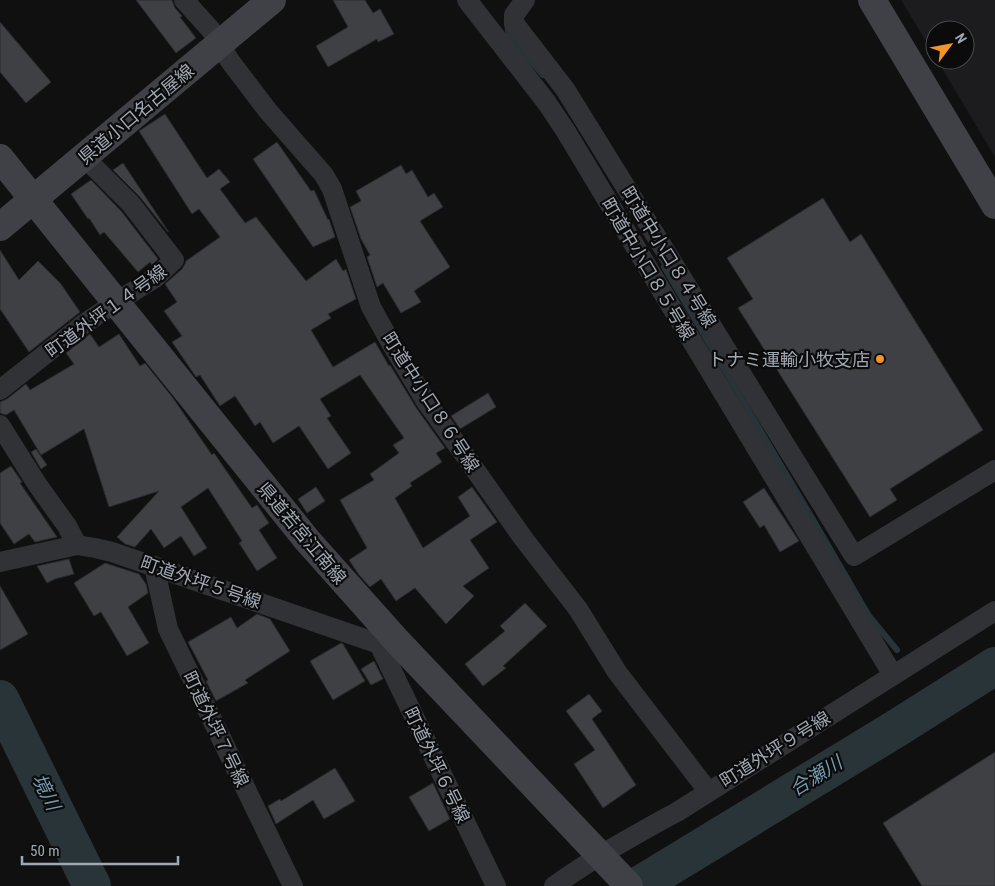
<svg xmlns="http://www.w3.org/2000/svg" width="995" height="886" viewBox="0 0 995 886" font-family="'Roboto Condensed','Noto Sans JP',sans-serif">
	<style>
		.built { fill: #1c1c1e }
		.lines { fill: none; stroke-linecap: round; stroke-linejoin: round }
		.stream { stroke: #293439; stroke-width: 6 }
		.river { stroke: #293439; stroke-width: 38 }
		.building { fill: #3e4044; stroke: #292a2d }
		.street { stroke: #313236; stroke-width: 20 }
		.secondary { stroke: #3f4146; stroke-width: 28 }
		.poi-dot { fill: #f39525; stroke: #0b0b0c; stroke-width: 2 }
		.labels { text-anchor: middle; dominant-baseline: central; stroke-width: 4.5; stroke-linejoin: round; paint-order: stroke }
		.street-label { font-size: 18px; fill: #a0a8b2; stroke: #0b0b0c }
		.poi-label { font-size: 18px; fill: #a0a8b2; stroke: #0b0b0c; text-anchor: end }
		.water-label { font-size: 19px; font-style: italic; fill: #769bae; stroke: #0b0b0c }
	</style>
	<rect width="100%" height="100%" fill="#101011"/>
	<!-- built -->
	<path class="built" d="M901 0H995V157L937 60H965V30H935V56Z"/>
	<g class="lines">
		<!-- stream -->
		<g class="stream">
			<path d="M507 23 509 37 543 75"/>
			<path d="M664 267 818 528 869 616 897 650"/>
		</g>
		<!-- river -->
		<g class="river">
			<path d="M0 699 92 886"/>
			<path d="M638 886 897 728 995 666"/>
		</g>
	</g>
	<!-- building -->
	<g class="building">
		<path d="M136 0H172L175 8 182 16 180 17 196 38 176 53Z"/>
		<path d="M333 0H365L373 13 380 9 394 34 378 42 377 39 328 67 316 46 348 27Z"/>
		<path d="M0 22 51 82 26 103 0 72Z"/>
		<path d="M165 114 207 178 219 169 230 182 220 189 245 223 256 217 306 281 336 259 343 271 346 269 356 299 328 314 331 318 311 330 333 367 375 342 389 366 390 365 417 409 445 448 436 453 442 462 410 483 412 486 395 498 423 548 470 516 458 497 472 487 497 522 470 540 489 568 463 586 474 596 446 624 415 588 396 601 381 579 370 587 359 575 349 560 367 548 340 500 374 480 370 474 399 453 393 445 404 438 360 375 320 399 331 416 327 418 351 453 328 469 299 426 273 443 260 422 255 426 235 396 220 406 200 375 196 377 172 342 182 336 164 311 177 302 165 284 182 269 185 264 186 261 220 237 199 209 192 214 139 131Z"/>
		<path d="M277 142 311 191 314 190 328 220 329 219 335 237 313 247 253 159Z"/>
		<path d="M123 163 168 231V232L140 197 113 170Z"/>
		<path d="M401 165 406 174 412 170 428 197 434 193 443 207 420 221 450 267 414 291 421 302 401 313 383 283 377 287 367 257 370 255 361 239 350 207 361 201 356 191Z"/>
		<path d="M91 180 122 212 158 259 152 265 150 262 138 272 104 232 100 235 89 218 88 219 71 194Z"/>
		<path d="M823 198 850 242 861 234 983 430 890 489 897 500 870 517 738 308 753 299 727 258Z"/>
		<path d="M0 250 19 280 38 261 61 284 80 312 29 352 0 309Z"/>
		<path d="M90 334 99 347 119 334 140 366 145 363 173 398 212 455 214 453 252 508 257 505 269 523 259 530 277 558 257 571 239 543 242 541 208 488 181 507 207 548 194 556 181 536 164 548 151 529 135 547 125 544 117 537 159 491 109 507 84 429 41 455 14 410 6 415 0 413V402L7 399 26 384 30 390 74 364 66 353Z"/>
		<path d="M488 393 496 407 460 429 451 416Z"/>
		<path d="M36 449 47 465 41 469 31 452Z"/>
		<path d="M11 466 22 482 20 483 57 537 35 542 29 534 14 544 0 523V473Z"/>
		<path d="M316 487 325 501 307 513 298 499Z"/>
		<path d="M764 488 799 541 780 552 764 525 760 528 743 502Z"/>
		<path d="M69 559 74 574 55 579 47 583 37 566Z"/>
		<path d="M105 563 139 574 146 584 148 593 128 607 149 643 127 656 101 612 94 616 74 583Z"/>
		<path d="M0 586 28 634 0 650Z"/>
		<path d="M525 603 547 626 503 666 506 668 483 686 465 664 505 631 500 626Z"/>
		<path d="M257 614 270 619 290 651 245 680 248 683 216 701 206 681 208 680 188 642 231 617 237 628Z"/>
		<path d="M341 643 343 644 365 681 333 700 310 661Z"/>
		<path d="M374 661 383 679 371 685 361 669Z"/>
		<path d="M589 694 602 711 592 719 636 785 603 808 574 764 595 750 566 711Z"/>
		<path d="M995 752V886H922L883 823Z"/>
		<path d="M335 768 355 801 324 819 313 800 276 824 268 806 280 799 281 801Z"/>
		<path d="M433 783 450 819 429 831 409 797Z"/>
	</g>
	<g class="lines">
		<!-- street -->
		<g class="street">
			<path d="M184 0 211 30 230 61 268 111 324 175 332 189 371 307 391 343 427 403 464 454 523 538 578 609 617 672 708 791"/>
			<path d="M467 0 547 103 565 130 893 675"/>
			<path d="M525 0 514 15V23L565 89 854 556 995 470"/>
			<path d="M0 390 81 326 116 302 155 278 174 260 131 204 84 157"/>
			<path d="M0 425 37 484 67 526 77 545"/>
			<path d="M0 562 77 545 95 548 112 552 385 646 392 645 397 641"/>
			<path d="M154 566 168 629 293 886"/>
			<path d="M379 644 496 886"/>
			<path d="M554 886C572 873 591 861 609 850 632 837 654 824 677 812L995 611"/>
		</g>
		<!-- secondary -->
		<g class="secondary">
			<path d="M872 0 995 205"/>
			<path d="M0 158 307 540 397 641 629 886"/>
			<path d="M0 227 272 0"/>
		</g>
	</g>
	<!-- markers -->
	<circle class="poi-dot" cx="880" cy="359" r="5"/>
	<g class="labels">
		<!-- street labels -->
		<g class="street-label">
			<text transform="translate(136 114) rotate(-40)">県道小口名古屋線</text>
			<text transform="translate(669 257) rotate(58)">町道中小口８４号線</text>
			<text transform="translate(648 269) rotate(59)">町道中小口８５号線</text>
			<text transform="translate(106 311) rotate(-36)">町道外坪１４号線</text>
			<text transform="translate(431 402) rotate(57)">町道中小口８６号線</text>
			<text transform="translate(302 533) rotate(50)">県道若宮江南線</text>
			<text transform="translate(201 582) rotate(19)">町道外坪５号線</text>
			<text transform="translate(216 729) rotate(64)">町道外坪７号線</text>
			<text transform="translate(775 749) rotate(-32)">町道外坪９号線</text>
			<text transform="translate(437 765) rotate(64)">町道外坪６号線</text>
		</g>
		<!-- poi labels -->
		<g class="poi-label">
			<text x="870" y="359">トナミ運輸小牧支店</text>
		</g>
		<!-- water labels -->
		<g class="water-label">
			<text transform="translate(816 776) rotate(-32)">合瀬川</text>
			<text transform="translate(46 792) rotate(64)">境川</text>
		</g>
	</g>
	<!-- north arrow -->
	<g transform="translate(950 45) rotate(58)"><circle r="24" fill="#0b0b0c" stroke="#474a4e"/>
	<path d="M0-4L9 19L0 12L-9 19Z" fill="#f39525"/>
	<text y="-8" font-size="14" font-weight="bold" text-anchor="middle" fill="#a0a8b2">N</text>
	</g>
	<!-- scale -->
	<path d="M22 856v8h156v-8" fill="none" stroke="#a0a8b2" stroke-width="2.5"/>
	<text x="30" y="856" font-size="15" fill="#a0a8b2" stroke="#0b0b0c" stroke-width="4" paint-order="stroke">50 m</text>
</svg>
